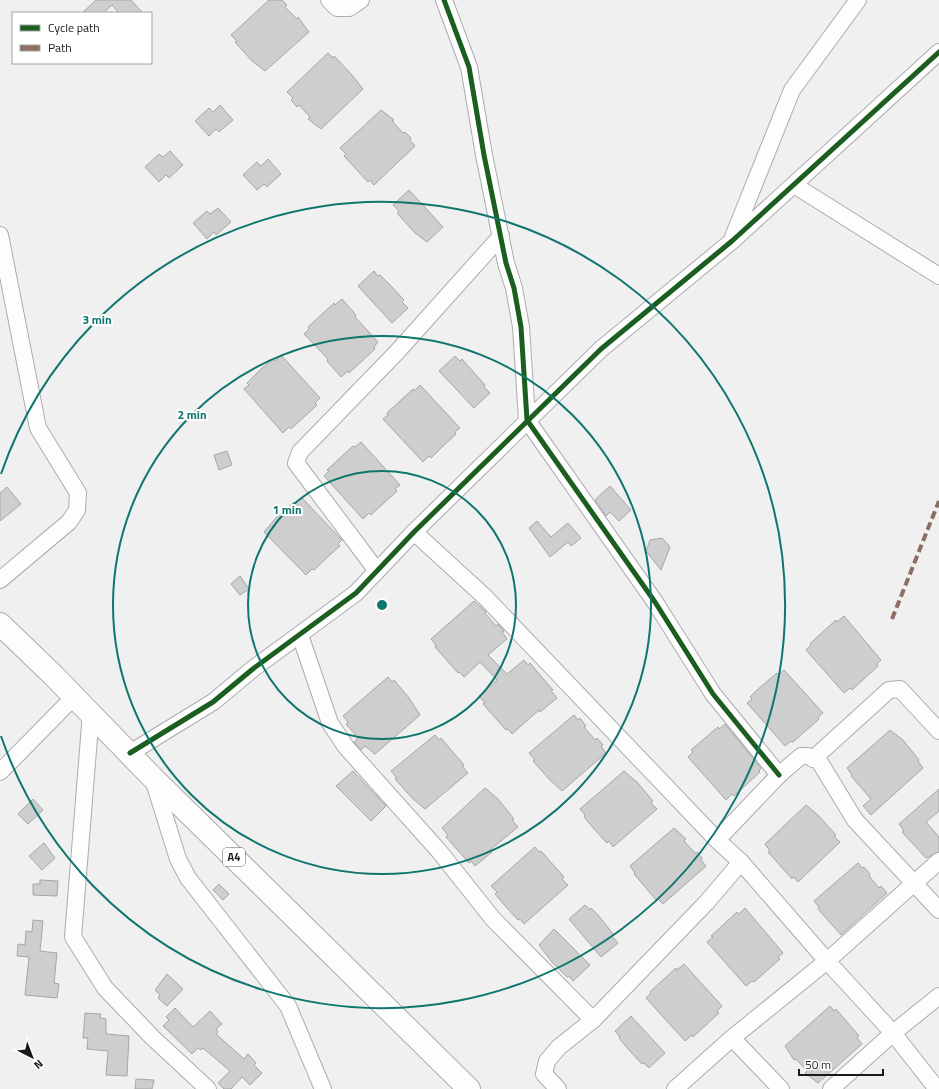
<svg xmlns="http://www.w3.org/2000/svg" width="939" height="1089" viewBox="0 0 939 1089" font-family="'Titillium Web',sans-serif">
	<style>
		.building { fill: #cececf; stroke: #a6a6a7 }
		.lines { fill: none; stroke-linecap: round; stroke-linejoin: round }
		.minor-casing { stroke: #acacad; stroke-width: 18 }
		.highway-casing { stroke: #acacad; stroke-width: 24 }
		.minor { stroke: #fdfdfd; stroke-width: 16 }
		.highway { stroke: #fdfdfd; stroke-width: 22 }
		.quiet { stroke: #8d6e63; stroke-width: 4; stroke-dasharray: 8 4; stroke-linecap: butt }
		.cycleway-casing { stroke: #fff; stroke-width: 8 }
		.cycleway { stroke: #1b5e20; stroke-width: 5 }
		.ring { fill: none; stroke: #0f766e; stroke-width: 2 }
		.labels { text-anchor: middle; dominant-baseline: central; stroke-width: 4; stroke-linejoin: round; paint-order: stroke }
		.shield { fill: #fff; stroke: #5d5e5e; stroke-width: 1 }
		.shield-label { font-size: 11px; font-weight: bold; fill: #181919 }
		.centre { fill: #0f766e; stroke: #fff; stroke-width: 2 }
		.ring-label { font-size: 12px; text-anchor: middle; font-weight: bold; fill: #0f766e; stroke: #fff; stroke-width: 4; stroke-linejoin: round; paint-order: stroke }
	</style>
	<rect width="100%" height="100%" fill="#f0f0f1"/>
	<!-- building -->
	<g class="building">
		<path d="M96 0H131L143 13H119L112 5 103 13H82Z"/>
		<path d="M269 0H282L287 5 285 7 297 19 298 17 309 32 265 71 252 61 235 42 237 41 231 35Z"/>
		<path d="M328 53 333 58 334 56 352 75 363 89 321 129 308 119 310 117 299 105 297 107 291 100 293 98 287 92Z"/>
		<path d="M220 105 233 120 219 132 216 129 209 136 195 121 209 108 213 112Z"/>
		<path d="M381 110 394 120 392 121 403 133 405 132 411 138 410 140 415 146 374 185 370 180 368 182 344 156 346 154 340 148Z"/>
		<path d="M170 151 183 165 169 178 166 175 159 182 145 167 159 154 163 157Z"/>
		<path d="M268 159 281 174 267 187 264 184 257 190 243 175 257 162 261 166Z"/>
		<path d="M409 190 443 227 427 242 414 232 397 213 399 211 393 205Z"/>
		<path d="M218 208 231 222 216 235 214 232 207 239 193 223 207 211 210 214Z"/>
		<path d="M374 271 378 276 380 275 393 288 404 300 402 302 408 308 392 323 358 286Z"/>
		<path d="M342 299 356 315 355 317 378 342 374 347 375 349 349 373 348 371 341 377 327 361 328 359 304 334 309 329 308 327 334 303 335 305Z"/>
		<path d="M281 355 320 398 315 403 317 405 291 429 289 427 283 433 244 389 249 385 247 383 261 369 273 359 275 361Z"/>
		<path d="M455 356 460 361 462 359 468 366 485 385 484 387 490 393 474 408 439 371Z"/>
		<path d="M420 385 460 428 455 432 456 434 442 447 431 458 429 456 423 462 383 419 388 415 387 413 401 400 413 389 414 391Z"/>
		<path d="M361 442 400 485 395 489 397 491 371 515 369 513 363 519 324 476 329 471 327 470 342 456 353 446 355 447Z"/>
		<path d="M227 451 232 465 219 470 214 455Z"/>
		<path d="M610 486 631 510 619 521 610 512 606 516 595 500Z"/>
		<path d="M7 487 21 504 0 521V493Z"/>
		<path d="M302 498 342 540 338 544 340 546 332 553 314 570 312 569 306 575 264 532 275 519 294 502 295 503Z"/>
		<path d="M537 521 551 537 568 523 581 538 571 546 568 542 550 557 529 528Z"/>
		<path d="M662 538 670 547 661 570 646 551 650 540Z"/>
		<path d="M240 576 249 589 240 595 231 584Z"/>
		<path d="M474 601 486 612 485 613 496 626 498 624 504 631 502 632 507 639 488 655 507 674 524 660 528 665 530 663 553 690 551 691 557 698 540 712 539 710 512 734 508 729 506 730 483 704 485 703 479 696 497 680 480 662 464 677 459 672 458 673 435 647 436 645 431 639Z"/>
		<path d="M844 616 881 660 877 664 878 666 852 690 850 688 844 693 806 650 811 645 810 644 817 637 836 620 837 622Z"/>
		<path d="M784 670 823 713 818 717 819 719 793 742 791 741 785 746 747 703 752 699 750 697 757 690 777 673 778 675Z"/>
		<path d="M388 677 392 682 394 680 409 698 420 715 375 754 365 746 361 750 354 742 358 738 346 724 348 722 343 716Z"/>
		<path d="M574 715 578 720 580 718 586 726 584 727 595 740 597 738 603 745 601 746 606 753 562 791 550 780 533 761 535 760 529 753Z"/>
		<path d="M725 724 761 768 759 771 760 772 734 796 732 794 726 800 688 757 693 752 691 750 718 727 719 729Z"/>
		<path d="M890 730 903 740 919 760 918 761 923 768 871 815 863 806 871 799 851 776 852 775 847 768Z"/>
		<path d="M435 735 439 740 441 738 464 765 462 766 468 773 425 809 412 798 395 779 397 778 391 771Z"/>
		<path d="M353 771 386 806 371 821 336 786Z"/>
		<path d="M624 771 637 782 653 801 651 803 657 809 613 847 609 841 607 843 594 829 584 817 585 815 580 809Z"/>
		<path d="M485 788 498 799 514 819 512 820 518 827 490 850 492 852 475 866 471 861 469 863 446 837 448 835 442 828Z"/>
		<path d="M939 789V811L926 822 939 837V852L926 858 902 832 904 831 899 824Z"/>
		<path d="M33 799 43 810 28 824 18 814Z"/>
		<path d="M806 805 819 816 836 835 834 836 840 842 798 882 794 877 792 879 768 852 770 851 765 844Z"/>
		<path d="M674 828 686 839 684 841 695 853 697 852 702 858 701 860 706 866 663 904 658 899 657 901 634 874 635 873 630 866Z"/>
		<path d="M44 843 55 858 42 870 29 856Z"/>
		<path d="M535 847 539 852 541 851 564 877 562 879 568 885 524 924 520 919 518 920 506 907 495 894 497 892 491 886Z"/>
		<path d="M858 863 862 868 864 867 870 874 869 876 879 888 881 886 887 893 841 935 818 909 819 907 814 901Z"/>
		<path d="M40 880 58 881 57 896 33 895V884H40Z"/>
		<path d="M219 884 229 894 223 900 213 890Z"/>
		<path d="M585 905 590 910 591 908 598 915 614 935 612 936 618 943 601 957 569 919Z"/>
		<path d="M745 908 783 953 778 957 780 959 754 982 752 981 746 986 707 942 713 937 711 936 737 912 739 914Z"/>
		<path d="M33 920 43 921 40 951 57 953 54 983 59 984 57 998 25 995 29 957 17 956 18 944 25 945 26 931 32 932Z"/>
		<path d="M554 929 590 965 573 981 569 976 567 977 552 962 539 945Z"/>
		<path d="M684 964 722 1006 717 1011 719 1013 693 1037 692 1035 685 1041 646 998 651 993 650 992 676 968 677 970Z"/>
		<path d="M167 974 183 989 167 1006 158 998 160 995 155 990Z"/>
		<path d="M830 1006 834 1011 836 1009 859 1036 857 1038 862 1044 818 1083 805 1073 807 1071 796 1059 794 1060 785 1046Z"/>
		<path d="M175 1008 193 1027 210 1011 222 1024 216 1029 218 1032 216 1034 244 1059 248 1054 256 1063 254 1065 262 1073 250 1085 242 1077 231 1089H224L218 1083 230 1071 203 1048 201 1050 198 1048 192 1054 163 1026 169 1020 166 1017Z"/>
		<path d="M85 1013 101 1014 100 1018 106 1019V1034L129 1036 127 1076 106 1075 108 1051 87 1049 88 1038H83Z"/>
		<path d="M631 1016 665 1053 649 1068 644 1063 642 1064 629 1050 619 1038 620 1037 615 1031Z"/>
		<path d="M136 1079 154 1080 152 1089H135Z"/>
	</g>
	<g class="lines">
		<!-- minor casing -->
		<g class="minor-casing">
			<g id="minor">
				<path d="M329 0 337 8H349L361 0"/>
				<path d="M444 0 469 67 484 155 506 263 514 288 521 327 527 420 655 602 713 694 779 775"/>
				<path d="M794 185 939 276"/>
				<path d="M0 235 38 428 78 493 77 510 69 522 0 580"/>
				<path d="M733 237 792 90 858 0"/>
				<path d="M414 532 485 597 717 840 741 862 827 961 893 1033 937 1089"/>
				<path d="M377 571 296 463 300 452 397 352 501 236"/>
				<path d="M300 635 330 723 346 747 439 851 493 919 593 1020"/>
				<path d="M91 713 73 937 105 988 153 1038 208 1089"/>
				<path d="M130 753 213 702 254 668 356 593 414 532 601 349 732 241 939 52"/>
				<path d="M813 759 889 690 900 689 939 731"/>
				<path d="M0 772 74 697"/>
				<path d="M153 779 178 859 188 878 288 1006 323 1089"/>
				<path d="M717 840 779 775 801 756H808L819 761 855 820 939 910"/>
				<path d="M732 1038 781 1089"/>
				<path d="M558 1089 544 1074 547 1061 559 1047 593 1020 707 902 741 862"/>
				<path d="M675 1089 732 1038 827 961 939 861"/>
				<path d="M831 1089 893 1033 939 996"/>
			</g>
		</g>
		<!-- highway casing -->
		<g class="highway-casing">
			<path id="highway" d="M0 624 53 675 153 778 469 1089"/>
		</g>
		<!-- minor -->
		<use href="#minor" class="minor"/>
		<!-- highway -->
		<use href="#highway" class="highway"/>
		<!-- quiet -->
		<path class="quiet" d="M892 619 939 501"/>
		<!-- cycleway casing -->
		<g class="cycleway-casing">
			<g id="cycleway">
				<path d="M444 0 469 67 484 155 506 263 514 288 521 327 527 420 655 602 713 694 779 775"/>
				<path d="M130 753 213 702 254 668 356 593 414 532 601 349 732 241 939 52"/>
			</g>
		</g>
		<!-- cycleway -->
		<use href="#cycleway" class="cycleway"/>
	</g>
	<!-- distance rings -->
	<g class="ring">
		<circle cx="382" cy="605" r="134"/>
		<circle cx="382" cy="605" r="269"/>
		<path d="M1 474A403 403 0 1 1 1 736"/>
	</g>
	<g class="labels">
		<!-- shield labels -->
		<rect class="shield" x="223" y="848" width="22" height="18" rx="3"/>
		<g class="shield-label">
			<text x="234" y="857">A4</text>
		</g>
	</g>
	<circle cx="382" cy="605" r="6" class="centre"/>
	<g class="ring-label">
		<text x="97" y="324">3 min</text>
		<text x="192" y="419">2 min</text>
		<text x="287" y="514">1 min</text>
	</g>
	<!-- legend -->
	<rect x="12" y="12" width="140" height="52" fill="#ffffff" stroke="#a3a3a3"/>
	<rect x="20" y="25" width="20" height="6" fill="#1b5e20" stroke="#a3a3a3"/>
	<text x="48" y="32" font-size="12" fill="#181919">Cycle path</text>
	<rect x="20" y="45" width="20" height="6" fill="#8d6e63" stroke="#a3a3a3"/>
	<text x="48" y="52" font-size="12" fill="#181919">Path</text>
	<!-- north arrow -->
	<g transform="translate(32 1057) rotate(138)" stroke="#ffffff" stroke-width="3" paint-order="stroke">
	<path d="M0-3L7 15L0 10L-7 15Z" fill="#181919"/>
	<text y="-6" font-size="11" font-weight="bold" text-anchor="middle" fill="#181919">N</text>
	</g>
	<!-- scale -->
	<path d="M799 1069v6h84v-6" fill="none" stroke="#181919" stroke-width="2"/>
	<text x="805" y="1069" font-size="12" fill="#181919" stroke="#ffffff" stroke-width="3" paint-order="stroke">50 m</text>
</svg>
